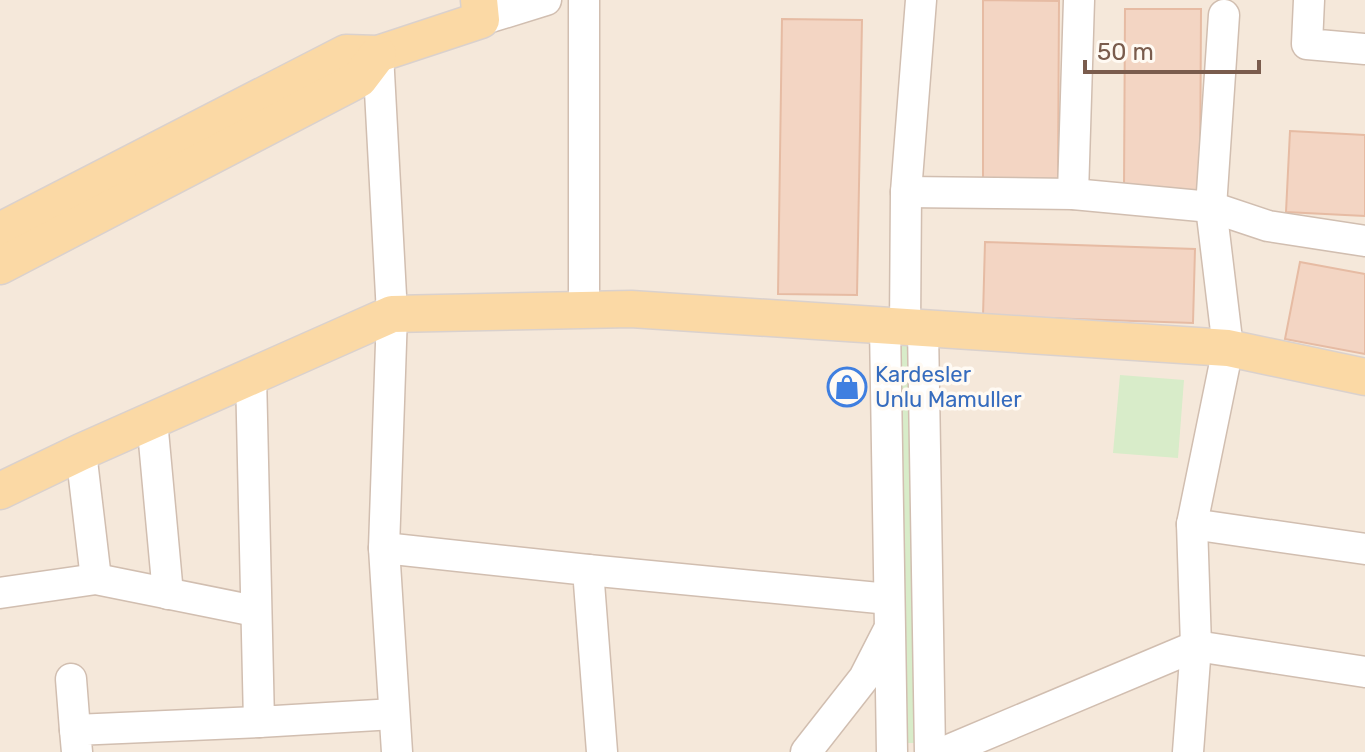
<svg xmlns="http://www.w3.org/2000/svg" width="1365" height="752" viewBox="0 0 1365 752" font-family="Rubik,sans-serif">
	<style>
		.residential { fill: #f5e8da }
		.green { fill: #d8ecc9 }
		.building { fill: #f3d5c3; stroke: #e6bba3; stroke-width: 2 }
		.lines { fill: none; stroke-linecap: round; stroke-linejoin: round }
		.minor-casing { stroke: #d1beb0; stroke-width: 33 }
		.major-casing { stroke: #dad1cd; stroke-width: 39 }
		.minor { stroke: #fff; stroke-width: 30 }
		.major { stroke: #fbd9a5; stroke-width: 36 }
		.labels { text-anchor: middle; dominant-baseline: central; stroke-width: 7; stroke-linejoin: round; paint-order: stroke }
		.shop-label { font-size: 22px; fill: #366cbe; stroke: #fffaf3; text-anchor: start }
	</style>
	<rect width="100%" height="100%" fill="#fdf6ec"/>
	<!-- residential -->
	<rect class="residential" x="0" y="0" width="1365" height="752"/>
	<!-- green -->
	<g class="green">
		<path d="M895 346H911L918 743H905Z"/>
		<path d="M1120 375 1184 380 1178 458 1113 453Z"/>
	</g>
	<!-- building -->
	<g class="building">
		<path d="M983 0 1059 1 1058 182 983 181Z"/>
		<path d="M1125 9H1201L1200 190H1124Z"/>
		<path d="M782 19 862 20 857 295 778 294Z"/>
		<path d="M1290 131 1365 135V216L1286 212Z"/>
		<path d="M985 242 1195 249 1193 323 983 316Z"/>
		<path d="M1300 262 1365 274V354L1285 339Z"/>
	</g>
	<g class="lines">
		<!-- minor casing -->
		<g class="minor-casing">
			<g id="minor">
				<path d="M584 0V311"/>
				<path d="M1309 0 1307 44 1365 49"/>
				<path d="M481 20 546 0"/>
				<path d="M378 54 392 314 384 548 397 752"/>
				<path d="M906 192 1073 194 1211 207 1268 226 1365 241"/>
				<path d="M1073 194 1079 0"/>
				<path d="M885 326 892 752"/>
				<path d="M905 328 906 192 921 0"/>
				<path d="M923 329 930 752"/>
				<path d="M251 375 259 722 394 714"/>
				<path d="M152 420 168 594"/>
				<path d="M81 452 96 579"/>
				<path d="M1192 524 1365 549"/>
				<path d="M384 548 588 570 602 752"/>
				<path d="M588 570 889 599"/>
				<path d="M0 593 96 579 255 611"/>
				<path d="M71 679 75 730"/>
				<path d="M77 752 75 730 259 722"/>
				<path d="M806 752 864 678 887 633"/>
				<path d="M944 752 1196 646 1365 672"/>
				<path d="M1188 752 1196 646 1192 524 1228 348 1211 207 1224 15"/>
			</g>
		</g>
		<!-- major casing -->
		<g class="major-casing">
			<g id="major">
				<path d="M0 231 346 53 378 54 481 20 479 0"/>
				<path d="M0 266 359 79 378 54"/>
				<path d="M0 491 81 452 392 314 631 309 1228 348 1365 377"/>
			</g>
		</g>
		<!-- minor -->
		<use href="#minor" class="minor"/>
		<!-- major -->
		<use href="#major" class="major"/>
	</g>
	<!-- icons -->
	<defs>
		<g id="shop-ring" transform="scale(2)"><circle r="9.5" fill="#fffaf3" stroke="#3f7fe0" stroke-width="1.5"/><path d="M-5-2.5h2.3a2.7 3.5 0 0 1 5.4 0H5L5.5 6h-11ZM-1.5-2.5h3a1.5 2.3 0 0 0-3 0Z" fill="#3f7fe0"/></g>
	</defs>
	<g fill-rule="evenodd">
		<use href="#shop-ring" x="847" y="387"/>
	</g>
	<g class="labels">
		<!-- shop labels -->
		<g class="shop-label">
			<text x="875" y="374">Kardesler<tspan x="875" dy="25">Unlu Mamuller</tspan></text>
		</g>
	</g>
	<!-- scale -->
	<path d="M1085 60v12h174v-12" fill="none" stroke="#7a5c4d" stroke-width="4"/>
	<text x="1097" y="60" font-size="24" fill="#7a5c4d" stroke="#fffaf3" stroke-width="6" paint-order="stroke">50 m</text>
</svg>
